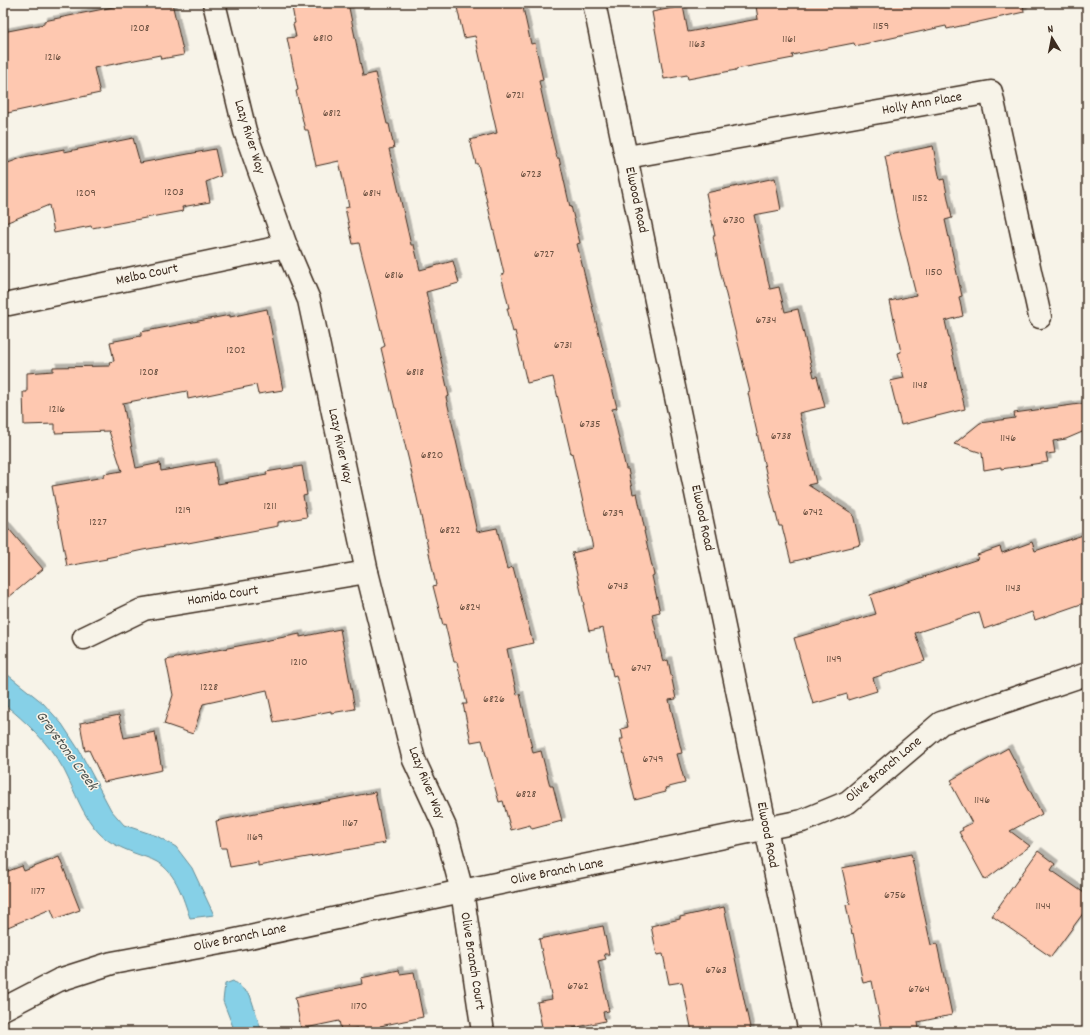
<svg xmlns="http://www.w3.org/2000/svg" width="1090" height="1035" viewBox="0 0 1090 1035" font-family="Dekko,sans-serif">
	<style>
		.water { fill: #86d0e7; stroke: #688e97 }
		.building { fill: #fec8b0; stroke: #3b2a1e; filter: url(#shadow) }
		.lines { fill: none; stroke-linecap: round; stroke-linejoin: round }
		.minor-casing { stroke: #3b2a1e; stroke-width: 25 }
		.minor { stroke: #f7f3e8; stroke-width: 22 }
		.labels { text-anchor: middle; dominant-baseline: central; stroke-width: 3; stroke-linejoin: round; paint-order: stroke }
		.number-label { font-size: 12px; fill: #6c5242 }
		.street-label { font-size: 14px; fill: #3b2a1e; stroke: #f7f3e8 }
		.water-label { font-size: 15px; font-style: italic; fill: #4e5450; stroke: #f7f3e8 }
	</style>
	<defs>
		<filter id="shadow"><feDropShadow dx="3.5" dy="-3.5" stdDeviation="0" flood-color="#0004"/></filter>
	</defs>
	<rect width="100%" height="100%" fill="#f7f3e8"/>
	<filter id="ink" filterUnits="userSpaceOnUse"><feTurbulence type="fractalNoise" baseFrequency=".025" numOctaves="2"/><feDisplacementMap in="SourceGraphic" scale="8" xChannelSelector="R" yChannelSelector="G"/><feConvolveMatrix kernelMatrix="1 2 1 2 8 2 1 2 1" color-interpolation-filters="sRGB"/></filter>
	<g filter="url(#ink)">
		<!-- water -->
		<g class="water">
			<path d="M3 671 43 703 62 724 79 750 111 810 124 825 157 836 176 847 192 868 214 915 190 918C183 899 177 873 157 862 150 858 142 856 134 853 122 848 109 843 100 834 82 816 75 791 64 770 49 743 26 722 3 703Z"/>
			<path d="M233 981 250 995 262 1032H235L223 1001 225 984Z"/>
		</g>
		<!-- building -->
		<g class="building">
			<path d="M133 3H139V7L160 3H172L184 55 161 59 160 55 94 68 100 93 3 114V32L44 24V21Z"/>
			<path d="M309 3H348L363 76 375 73 387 124H389L394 148 389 149 411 245H414L420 270 453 261 459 283 426 292 449 396 446 397 477 532 497 528 507 569 513 567 533 643 507 649 517 695 520 694 533 753 541 751 550 786H553L562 821 532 829 530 825 511 830 503 801 499 802 482 740 471 742 463 704H467L457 662H454L445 624 443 625 433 586 436 585 409 461 396 408H395L381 348 385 346 359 243 353 244 345 208 349 207 339 161 316 166 308 130H305L296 91 298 90 287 38 296 37 293 24 295 23 292 7Z"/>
			<path d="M456 3H522L531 44 535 43 543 80 539 81 548 122 557 158H559L570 207 571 206 580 243 577 244 617 408 612 409 626 469H628L633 494 637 493 645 531H644L654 575 652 576 660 612 652 614 663 662 668 660 676 699 669 700 682 753 677 754 685 783 665 788 666 792 635 800 620 739H623L621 729 628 727 616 675 613 676 603 628 589 631 583 605H584L572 553 593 548 572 453 571 454 553 377 527 383 515 331 513 332 507 308H509L501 275 504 274 478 164H476L470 140 497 133 475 36 464 38Z"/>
			<path d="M769 3H1023L1024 12 947 29 946 26 855 46 854 43 792 55 793 58 736 69V70L688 79 687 75 664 79 652 12 683 6 688 32 758 19 756 6Z"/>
			<path d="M133 138 140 163 215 149 221 176 206 182 210 202 182 207 183 211 92 228 91 226 54 233 49 205 3 224V165L24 157 64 149V152Z"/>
			<path d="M933 146 940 180 944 179 952 218 945 220 962 296 959 297 963 316 945 321 965 409 901 425 890 381 904 378 898 353 901 352 890 301 916 295 897 219 885 156Z"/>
			<path d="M775 178 781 210 754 215 770 289 779 287 785 312 798 309 814 377 817 376 825 407 799 413 816 483 808 485 853 514 860 545 791 562 782 526H779L770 490 748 393 750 392 719 266 713 236H715L706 193Z"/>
			<path d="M267 309 283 390 258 394 256 385 188 399 187 391 123 403 136 468 160 463 161 471 214 462 218 484 267 475 266 472 302 466 307 495 303 496 307 517 278 522V526L188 543 187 542 143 550 106 558 107 559 67 566 52 486 104 477V474L122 471 109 431 55 433V424L24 425 23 392H27V373L53 371V367L110 366 109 362 114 361 110 342 141 336V332L230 315V317Z"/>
			<path d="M1087 403V430L1066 439 1053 441 1055 453 1046 454 1048 462 1001 469V467L984 470 982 453 954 444 980 423 1015 418 1014 413Z"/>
			<path d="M3 522 43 569 3 602Z"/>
			<path d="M1083 535 1087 546V602L1035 620 1032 612 984 629 979 612 915 633 925 661 873 678 877 691 848 700 847 694 813 704 794 638 876 614 870 595 978 559 977 555 1000 547 1002 553 1032 542 1035 551Z"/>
			<path d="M340 629 355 709 331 713V711L274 722 267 690 203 704 193 734 164 724 173 695 166 660 300 634V637Z"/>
			<path d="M119 715 124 738 155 732 162 770 104 782 89 750 85 751 80 723Z"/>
			<path d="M1008 748 1042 814 1010 831 1030 846 985 880 959 832 963 830 962 828 972 823 951 784 953 783 951 780Z"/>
			<path d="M375 792 385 843 258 866V862L230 867 226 848H221L216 821 285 807V809Z"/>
			<path d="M1038 851 1055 864 1051 870 1087 895V908L1051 957 992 916Z"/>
			<path d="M911 854 931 945 937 944 952 1015 918 1022 919 1029 904 1032H882L872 981 863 983 853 933 852 934 846 905 850 904 842 868Z"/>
			<path d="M59 857 80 910 55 919 51 909 3 929V873L22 866 24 871Z"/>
			<path d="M724 907 751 1032H692L682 982 669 984 663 954 657 955 651 926 680 919V917Z"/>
			<path d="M603 926 609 954H604L606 959 598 961 609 1011 603 1012 605 1021 573 1028 574 1032H543L537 1002 552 999 539 939Z"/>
			<path d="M399 970 400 974 414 972 423 1017 380 1026 381 1032H358L357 1028 341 1030 339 1021 301 1029 295 998 362 984 361 978Z"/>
		</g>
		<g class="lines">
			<!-- minor casing -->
			<g class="minor-casing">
				<g id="minor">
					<path d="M214 3 245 131 286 246 309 300 367 572 414 760 445 827 462 891 483 1032"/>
					<path d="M594 3 766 829 810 1032"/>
					<path d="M627 157 991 92 1040 317"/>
					<path d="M9 304 286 246"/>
					<path d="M84 638 144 609 367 572"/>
					<path d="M3 1009 59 980 112 963 231 941 462 891 802 821 848 802 941 723 1087 674"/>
				</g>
			</g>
			<!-- minor -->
			<use href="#minor" class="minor"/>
		</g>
	</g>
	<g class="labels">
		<!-- number labels -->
		<g class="number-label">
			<text x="881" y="26">1159</text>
			<text x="140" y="28">1208</text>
			<text x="323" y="38">6810</text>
			<text x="789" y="39">1161</text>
			<text x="697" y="44">1163</text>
			<text x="53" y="57">1216</text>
			<text x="515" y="95">6721</text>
			<text x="332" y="113">6812</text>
			<text x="531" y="174">6723</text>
			<text x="174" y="192">1203</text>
			<text x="86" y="193">1209</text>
			<text x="372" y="193">6814</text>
			<text x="920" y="198">1152</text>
			<text x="734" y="220">6730</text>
			<text x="544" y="254">6727</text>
			<text x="934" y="272">1150</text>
			<text x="394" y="275">6816</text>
			<text x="766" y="320">6734</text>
			<text x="563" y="345">6731</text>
			<text x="236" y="350">1202</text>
			<text x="149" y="372">1208</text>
			<text x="415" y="372">6818</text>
			<text x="920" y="385">1148</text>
			<text x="57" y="409">1216</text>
			<text x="590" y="424">6735</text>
			<text x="781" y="436">6738</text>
			<text x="1008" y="438">1146</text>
			<text x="432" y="455">6820</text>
			<text x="270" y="506">1211</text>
			<text x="183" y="510">1219</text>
			<text x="813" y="512">6742</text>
			<text x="613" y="513">6739</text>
			<text x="98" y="522">1227</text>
			<text x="450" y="530">6822</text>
			<text x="618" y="586">6743</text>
			<text x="1013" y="588">1143</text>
			<text x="470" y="607">6824</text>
			<text x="834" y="659">1149</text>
			<text x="299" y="662">1210</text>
			<text x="641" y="668">6747</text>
			<text x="209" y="687">1228</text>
			<text x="494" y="699">6826</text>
			<text x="653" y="759">6749</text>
			<text x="526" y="794">6828</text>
			<text x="982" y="800">1146</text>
			<text x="350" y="823">1167</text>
			<text x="255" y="837">1169</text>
			<text x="38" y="891">1177</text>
			<text x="895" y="895">6756</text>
			<text x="1043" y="906">1144</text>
			<text x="716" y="970">6763</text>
			<text x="578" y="986">6762</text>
			<text x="919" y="989">6764</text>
			<text x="359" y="1006">1170</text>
		</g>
		<!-- street labels -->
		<g class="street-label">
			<text transform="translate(922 104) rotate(-10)">Holly Ann Place</text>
			<text transform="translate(249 137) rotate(73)">Lazy River Way</text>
			<text transform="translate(636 200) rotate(78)">Elwood Road</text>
			<text transform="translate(147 275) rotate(-12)">Melba Court</text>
			<text transform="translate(340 446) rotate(78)">Lazy River Way</text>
			<text transform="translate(702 518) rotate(78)">Elwood Road</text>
			<text transform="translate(223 596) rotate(-9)">Hamida Court</text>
			<text transform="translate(884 770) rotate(-40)">Olive Branch Lane</text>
			<text transform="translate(426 783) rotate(68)">Lazy River Way</text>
			<text transform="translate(767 835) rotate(79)">Elwood Road</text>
			<text transform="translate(557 872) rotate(-11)">Olive Branch Lane</text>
			<text transform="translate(240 938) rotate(-12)">Olive Branch Lane</text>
			<text transform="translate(472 961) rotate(81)">Olive Branch Court</text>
		</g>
		<!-- water labels -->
		<g class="water-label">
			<text transform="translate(66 751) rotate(54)">Greystone Creek</text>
		</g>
	</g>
	<!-- margin -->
	<rect width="1090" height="1035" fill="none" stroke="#f7f3e8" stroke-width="16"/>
	<rect x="8" y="8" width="1074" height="1019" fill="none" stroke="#3b2a1e" stroke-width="1.5" filter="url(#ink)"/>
	<!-- north arrow -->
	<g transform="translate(1052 38) rotate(350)" stroke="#f7f3e8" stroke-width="3" paint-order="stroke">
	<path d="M0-3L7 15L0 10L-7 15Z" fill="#3b2a1e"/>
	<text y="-6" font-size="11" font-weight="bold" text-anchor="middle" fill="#3b2a1e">N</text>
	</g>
</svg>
